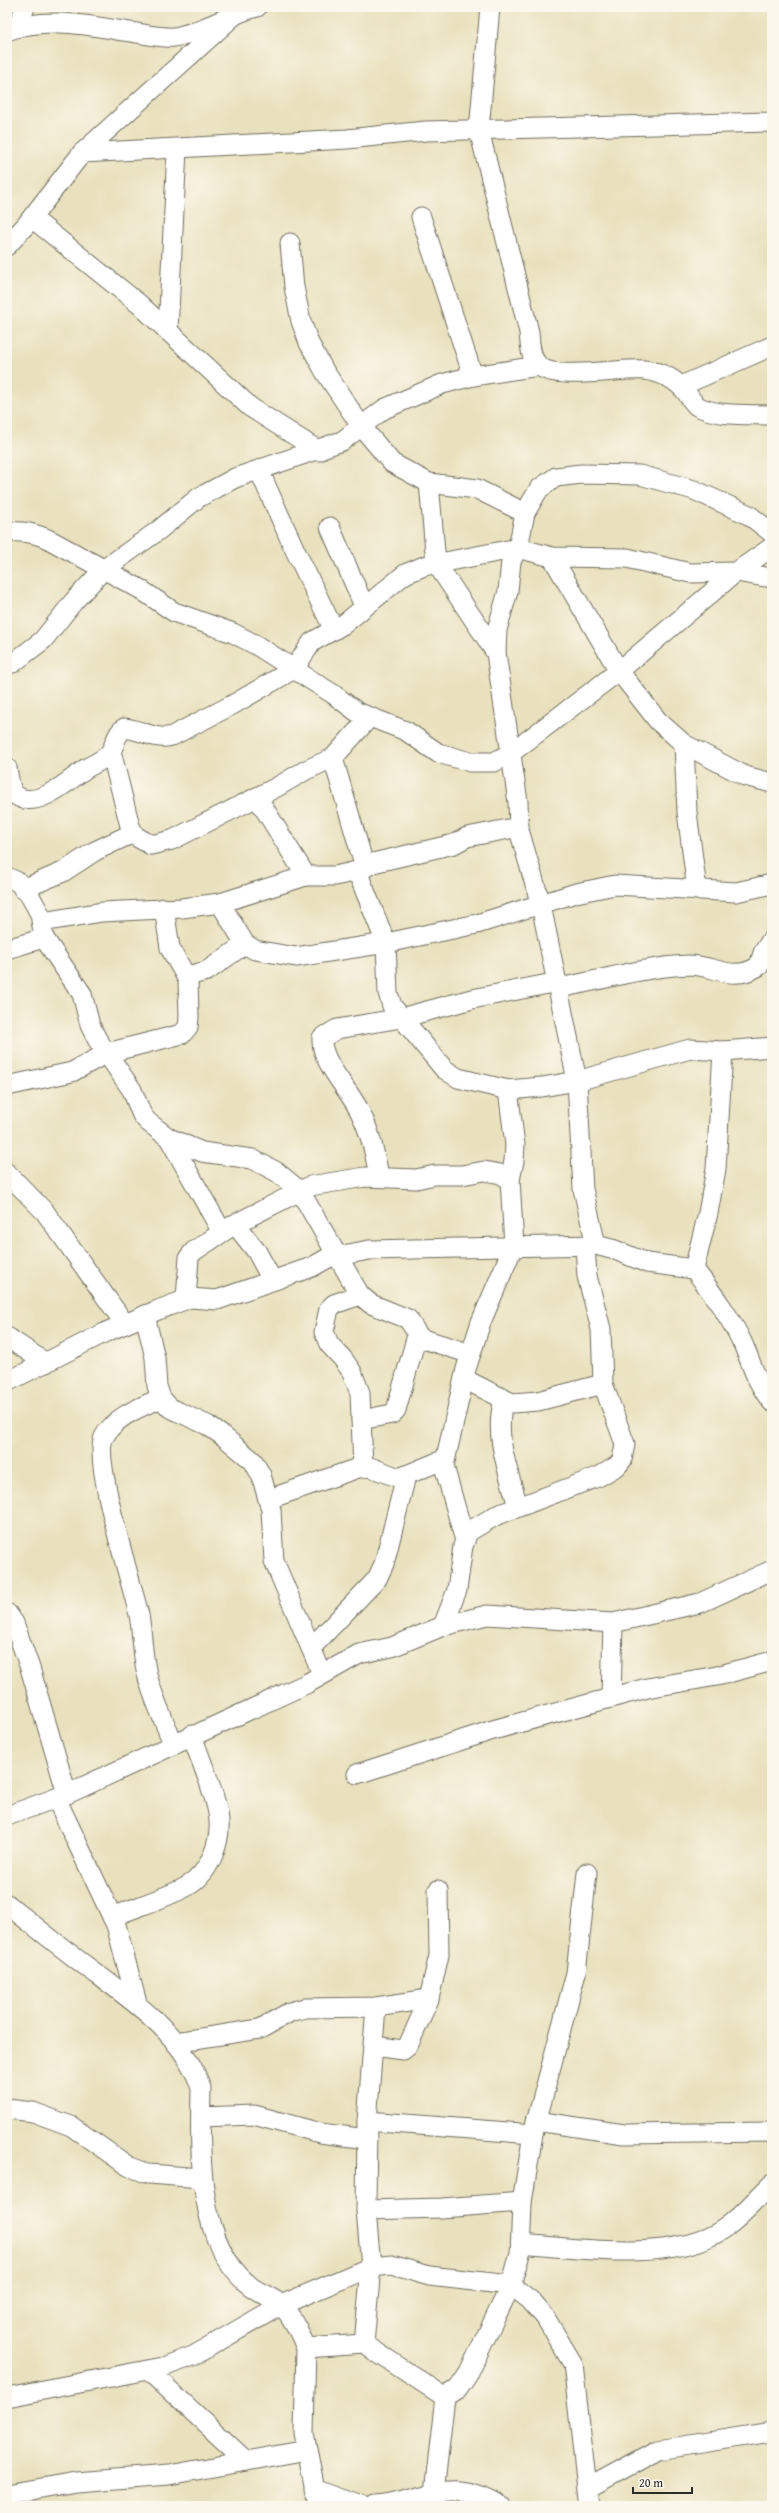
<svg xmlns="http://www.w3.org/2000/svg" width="779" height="2513" viewBox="0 0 779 2513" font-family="'Gentium Book Plus',serif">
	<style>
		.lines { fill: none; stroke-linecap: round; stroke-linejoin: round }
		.minor-casing { stroke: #6e6b5e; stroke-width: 21 }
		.minor { stroke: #fff; stroke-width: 19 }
	</style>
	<rect width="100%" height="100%" fill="#fbf7ec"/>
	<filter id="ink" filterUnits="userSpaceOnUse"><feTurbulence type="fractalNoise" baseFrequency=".025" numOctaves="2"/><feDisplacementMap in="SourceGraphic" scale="8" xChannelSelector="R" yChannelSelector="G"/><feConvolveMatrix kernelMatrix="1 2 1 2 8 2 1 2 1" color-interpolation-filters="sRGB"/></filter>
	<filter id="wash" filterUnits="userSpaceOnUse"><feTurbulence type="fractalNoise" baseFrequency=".012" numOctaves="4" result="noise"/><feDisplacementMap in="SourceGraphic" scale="16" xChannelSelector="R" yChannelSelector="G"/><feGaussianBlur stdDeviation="0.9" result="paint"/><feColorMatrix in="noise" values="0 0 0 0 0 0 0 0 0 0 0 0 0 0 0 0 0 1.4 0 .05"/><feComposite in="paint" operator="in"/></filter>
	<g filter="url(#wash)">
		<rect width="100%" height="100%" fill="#e9e1bd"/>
	</g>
	<g filter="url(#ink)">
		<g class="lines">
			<!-- minor casing -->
			<g class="minor-casing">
				<g id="minor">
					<path d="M490 7 479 130 529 332C530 343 530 358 539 366 556 381 622 368 644 370 661 372 675 378 686 392 689 396 693 403 697 406 718 417 749 414 772 415"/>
					<path d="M18 27 25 7"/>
					<path d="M7 31C49 15 94 27 137 33 148 35 162 38 174 37 203 32 229 14 257 7"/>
					<path d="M82 153 347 139 426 131 772 122"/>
					<path d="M421 217 473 376"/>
					<path d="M32 218 139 304 250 407 319 451"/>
					<path d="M290 243 294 287 301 321 309 343 325 372 361 426 392 463 429 483 477 489 525 513"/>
					<path d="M7 246 26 225 82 153 238 12"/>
					<path d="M168 331 177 149"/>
					<path d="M681 386 772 346"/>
					<path d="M259 470 294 548 334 630"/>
					<path d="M429 483 436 563 496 653"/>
					<path d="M330 527 364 606"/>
					<path d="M7 532C24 531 35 533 50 540L140 589 174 612 233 633 256 645 333 694 357 712 406 731 438 753 470 762H494L511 753 619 671 736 572 772 547"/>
					<path d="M552 557 619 671 658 721 684 744 745 776 772 783"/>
					<path d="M7 664 13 663 43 640 74 601 103 570 159 530 198 498 235 478 342 441 384 409 442 384 473 376 539 366"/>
					<path d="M684 744 687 812 697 890"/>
					<path d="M111 751 130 826 135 836 151 845 172 840 277 787 306 770 333 758 369 718"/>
					<path d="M333 758 365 868"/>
					<path d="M7 768C9 777 9 791 17 796 37 810 71 779 85 769 93 764 105 760 111 751 116 743 115 735 124 728 141 729 155 741 172 736L234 704 294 669 312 642 344 624 405 574 424 566 518 548 552 557 627 558 690 573 736 572 772 578"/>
					<path d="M257 797 306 876"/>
					<path d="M357 871 386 943 388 993 392 1006 444 1069 458 1078 508 1090 542 1087 577 1081 690 1049 723 1051 772 1047"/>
					<path d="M7 877 18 882 29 894 40 914 44 938 82 994 90 1025 97 1039 132 1090 142 1115 148 1122 169 1138 222 1232"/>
					<path d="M23 889 63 872 95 851 133 833"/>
					<path d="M220 903 245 944 255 950 296 957 386 943 477 924 576 893 615 885 736 892 772 884"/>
					<path d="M42 922 102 912 182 908 220 903 306 876H335L357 871 373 863 454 844 467 837 519 827"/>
					<path d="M7 949 44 938"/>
					<path d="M188 980 191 975 207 971 245 944"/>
					<path d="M559 988C602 980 644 967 688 965 716 965 731 983 759 966L763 953 772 939"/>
					<path d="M7 1086 72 1072 107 1053 182 1034 188 1027 189 1017 188 980 170 948 164 908"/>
					<path d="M169 1138 202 1152 252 1159 277 1172 300 1191 360 1295 371 1304 408 1319 420 1338 471 1354"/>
					<path d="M7 1173 45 1212 125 1324"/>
					<path d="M379 1176C375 1155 371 1134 361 1114 351 1091 320 1062 322 1038L337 1029 401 1018 472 999 558 982"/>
					<path d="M235 1224 257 1252 272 1280"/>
					<path d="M596 1245 583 1189 577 1081 541 905 519 830 518 802 496 653 497 630 508 591 511 561 518 548 525 513 539 489 556 477 581 474 640 475 694 490 749 515 772 533"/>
					<path d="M694 1269 708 1213 716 1169 723 1051"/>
					<path d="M360 1295 334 1304 329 1309 324 1332 329 1344 343 1359 352 1372 360 1393 363 1468"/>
					<path d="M186 1299 189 1257 194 1251 235 1224 310 1186 365 1177 416 1179 435 1175H462L484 1171 501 1174 510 1180"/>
					<path d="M145 1315 155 1358 157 1386 161 1398 170 1408 207 1425 223 1436 253 1461 261 1475 271 1510 274 1561 322 1674"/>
					<path d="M7 1337 46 1363"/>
					<path d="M464 1379 512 1403 538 1401 603 1384"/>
					<path d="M7 1382 106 1332 158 1310 190 1298 217 1300 312 1267 328 1258 369 1250 596 1245 615 1250 647 1263 694 1269C712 1293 730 1316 743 1344 752 1365 757 1384 772 1402"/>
					<path d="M161 1398C141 1407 115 1416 104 1437 92 1461 132 1583 139 1615 143 1636 142 1658 148 1678 154 1700 165 1722 173 1744"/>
					<path d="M504 1400C493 1435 509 1472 518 1507"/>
					<path d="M361 1420 392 1414 396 1410 417 1335"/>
					<path d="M269 1499 358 1468 370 1467 399 1478 445 1459"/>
					<path d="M465 1541 444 1466 466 1369 481 1322 514 1245 510 1180 514 1161 515 1145 508 1090"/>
					<path d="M7 1613 14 1623 30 1668 67 1794"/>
					<path d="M443 1626 457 1590 463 1546 468 1532 495 1516 600 1476 617 1466 622 1460 625 1444 603 1384 601 1329 587 1276 585 1246"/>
					<path d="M311 1648 377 1579 384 1564 406 1476"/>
					<path d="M611 1698 613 1623"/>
					<path d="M357 1774 493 1730 647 1688 717 1676 772 1661"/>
					<path d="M56 1798 116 1925 137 2003"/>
					<path d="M7 1816 67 1794 308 1683 359 1654 392 1647 443 1626 487 1615 613 1623 700 1603 772 1570"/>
					<path d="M7 1904C33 1925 59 1946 86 1966 130 1999 183 2033 201 2088 200 2149 196 2243 249 2285 258 2293 271 2296 280 2304 291 2314 301 2335 306 2348L304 2433 318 2506"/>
					<path d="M112 1917C136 1907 163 1899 186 1887 210 1874 223 1840 218 1813 213 1787 200 1760 192 1735"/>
					<path d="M175 2042 260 2029 290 2012 305 2008 376 2007 429 1999"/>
					<path d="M373 2046 403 2050 408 2046 429 1999 439 1955 438 1890"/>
					<path d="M7 2109 33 2112 71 2126 128 2166 149 2174 201 2178"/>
					<path d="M201 2117 254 2115 320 2133 367 2139"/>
					<path d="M367 2121 533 2134"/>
					<path d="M536 2121 624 2134 772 2132"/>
					<path d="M366 2210 442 2208 522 2202"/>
					<path d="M522 2244C579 2249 676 2263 725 2228 742 2216 757 2198 772 2184"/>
					<path d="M364 2344 371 2267 366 2210 367 2121 376 2007"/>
					<path d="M306 2348 364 2344 445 2397"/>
					<path d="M149 2371 246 2461"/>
					<path d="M7 2397 163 2367 193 2356 281 2305 371 2267 392 2265 429 2276 511 2285 530 2300 545 2317 573 2364 589 2506"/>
					<path d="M445 2397 458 2389 467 2376 511 2285 520 2254 522 2202 533 2134 576 1973 587 1873"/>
					<path d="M588 2488 658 2450 772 2432"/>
					<path d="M314 2489 361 2506"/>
					<path d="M434 2492 445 2397"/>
					<path d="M7 2494 76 2482 169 2475 307 2450"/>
					<path d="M374 2506C426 2502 449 2474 501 2506"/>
				</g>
			</g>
			<!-- minor -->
			<use href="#minor" class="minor"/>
		</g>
	</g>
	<!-- margin -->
	<rect width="779" height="2513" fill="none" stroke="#fbf7ec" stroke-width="24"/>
	<!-- scale -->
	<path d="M633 2487v6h59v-6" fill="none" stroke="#2b2b2b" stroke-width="2"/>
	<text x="639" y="2487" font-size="12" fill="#2b2b2b" stroke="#fbf7ec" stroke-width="3" paint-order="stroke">20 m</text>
</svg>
